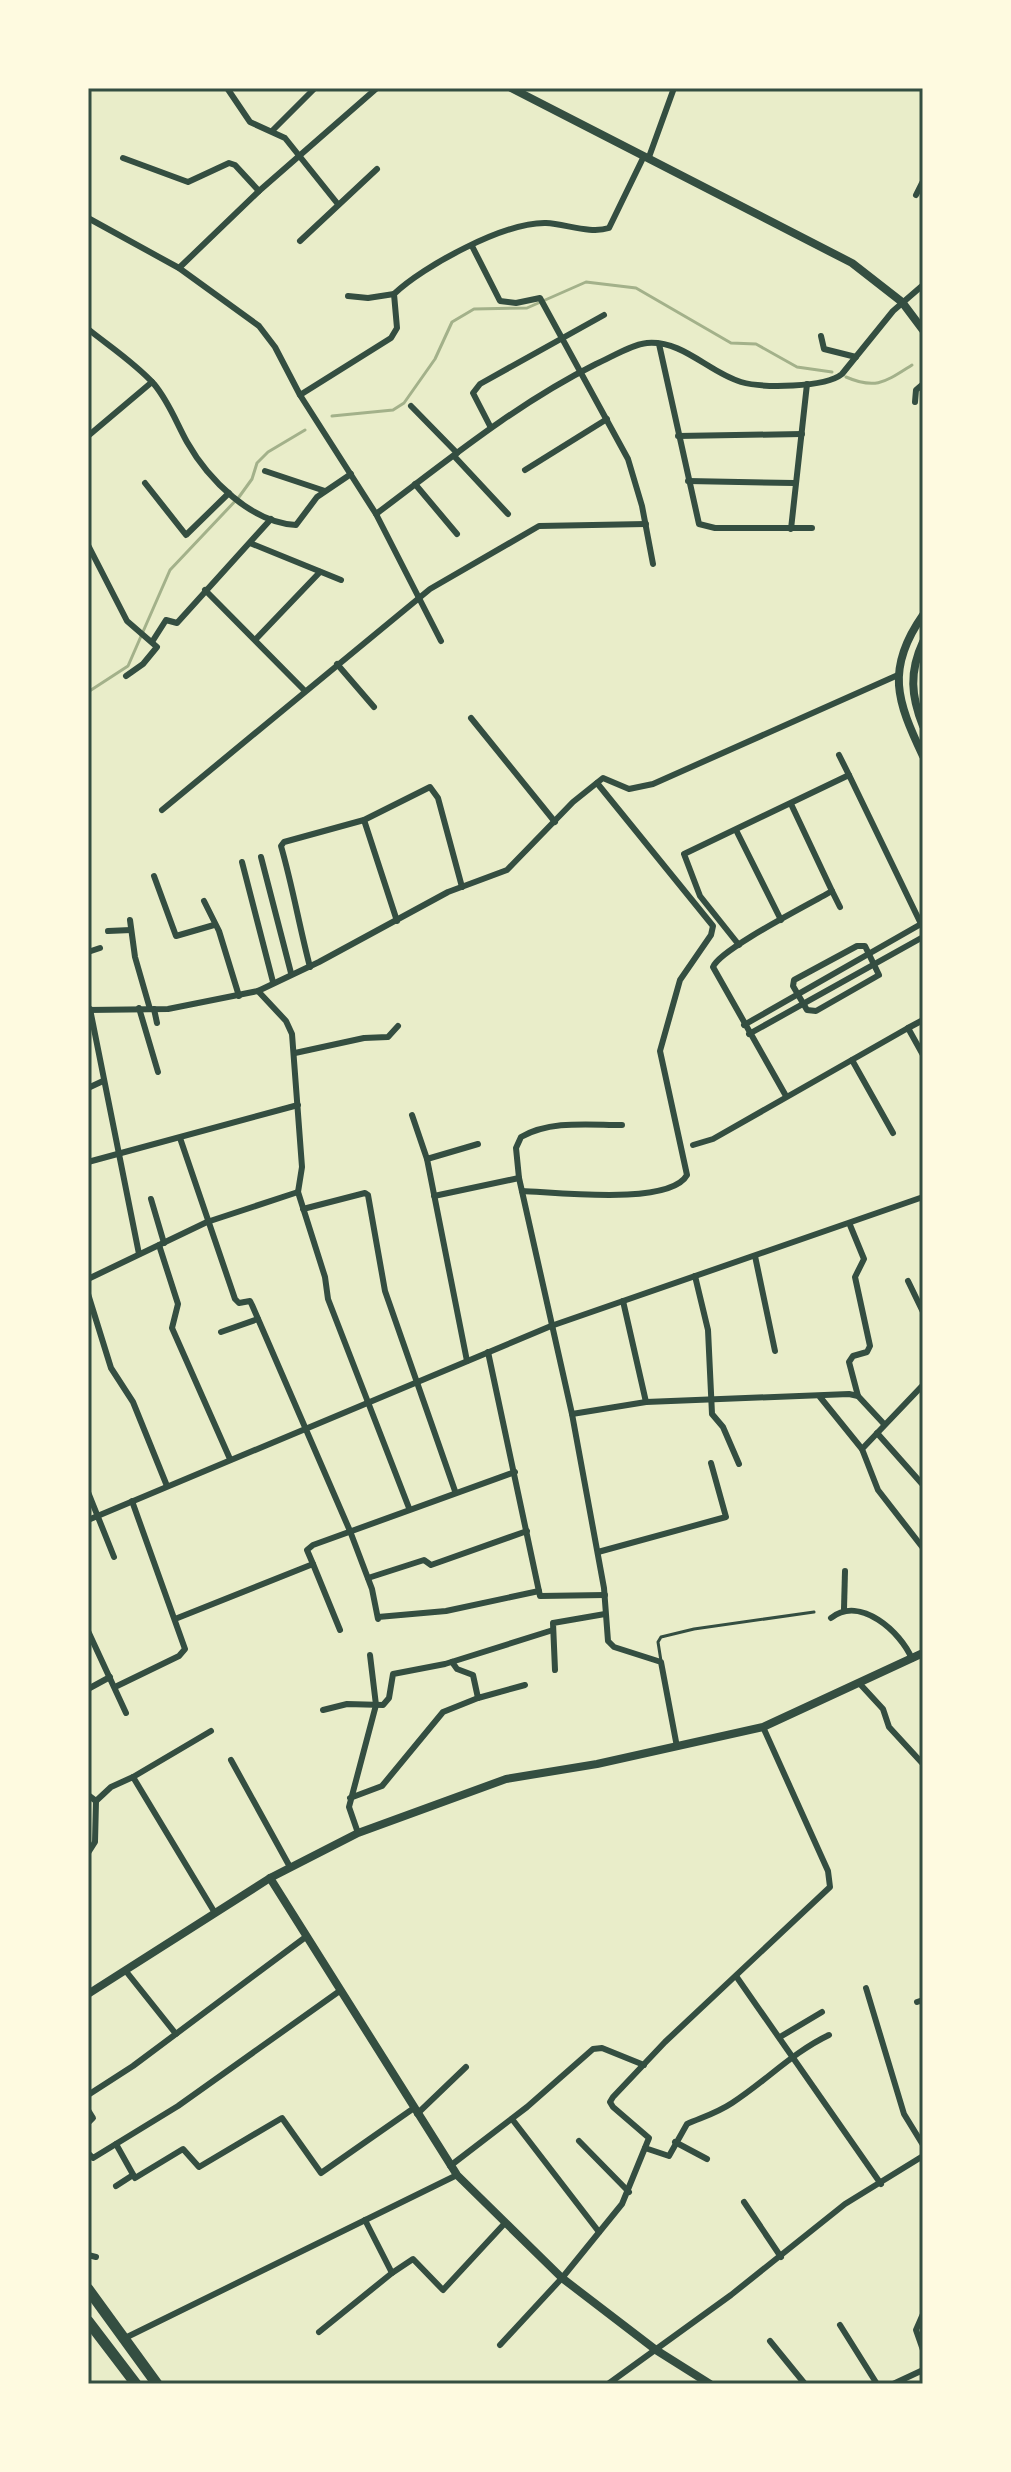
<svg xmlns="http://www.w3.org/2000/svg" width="1011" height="2472" viewBox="0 0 1011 2472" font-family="'Fira Sans Condensed',sans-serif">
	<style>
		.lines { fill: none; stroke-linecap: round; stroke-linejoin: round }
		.stream { stroke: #a3b18a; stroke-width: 3 }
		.service { stroke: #344e41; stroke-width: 3 }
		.minor { stroke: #344e41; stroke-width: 6 }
		.tertiary { stroke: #344e41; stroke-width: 8 }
		.trunk { stroke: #344e41; stroke-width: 11 }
		.neatline { fill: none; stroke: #344e41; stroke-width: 3 }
	</style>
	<rect width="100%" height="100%" fill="#e9edc9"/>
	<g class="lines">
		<!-- stream -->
		<g class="stream">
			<path d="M846 377C876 390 885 382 912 365"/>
			<path d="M332 416 393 410 404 403 435 359 452 322 474 309 527 308 586 282 636 288 731 343 756 344 797 367 832 372"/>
			<path d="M88 692 128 666 170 570 239 497 252 479 257 463 268 452 305 430"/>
		</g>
		<!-- service -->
		<path class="service" d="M661 1661 658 1642 661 1637 694 1629 814 1612"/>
		<!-- minor -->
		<g class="minor">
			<path d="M227 88 250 122 285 138 337 203"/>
			<path d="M273 130 315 88"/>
			<path d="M649 157 674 88"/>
			<path d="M123 158 188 182 229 163 235 165 259 191"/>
			<path d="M916 195 923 181"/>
			<path d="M88 218 179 268 259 326 275 347 300 395 376 514 441 641"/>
			<path d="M300 241 377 169"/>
			<path d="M472 246 500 301 516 303 540 298 628 459 642 506 653 564"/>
			<path d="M179 268 259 191 377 88"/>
			<path d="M348 296 368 298 394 294"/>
			<path d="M88 329C109 346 135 363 154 384 169 402 176 422 187 442 208 479 251 523 296 525L317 497 351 474"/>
			<path d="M821 336 824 349 856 357"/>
			<path d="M659 344 699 524 715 528H812"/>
			<path d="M300 395 391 338 397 328 394 294C423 266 505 222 546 223 566 224 590 234 609 228L644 156"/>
			<path d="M915 402 916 390 923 384"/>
			<path d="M411 406 457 453"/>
			<path d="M490 426 473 393 480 384 604 315"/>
			<path d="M88 436 152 382"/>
			<path d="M678 436 802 434"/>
			<path d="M454 456 508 514"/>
			<path d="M525 470 607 419"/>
			<path d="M265 471 325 491"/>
			<path d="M688 481 794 483"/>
			<path d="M145 483 186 535 229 493"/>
			<path d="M415 484 457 534"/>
			<path d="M376 514C448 460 516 404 596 364 612 357 630 345 647 343 683 340 708 372 741 382 762 388 825 388 842 374L893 311 923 285"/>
			<path d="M791 529 807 384"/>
			<path d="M250 543 341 580"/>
			<path d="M88 545 127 621 157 647 143 664 126 676"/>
			<path d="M205 590 304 690"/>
			<path d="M256 639 320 572"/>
			<path d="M152 642 166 620 177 623 271 519"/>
			<path d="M337 664 374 707"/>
			<path d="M471 718 555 822"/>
			<path d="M839 755 849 775"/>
			<path d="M162 810 430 589 539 526 646 524"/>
			<path d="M364 820 397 921"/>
			<path d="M736 830 781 920"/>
			<path d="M261 857 291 973"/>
			<path d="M242 862 273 982"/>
			<path d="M154 876 176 936 214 925"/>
			<path d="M832 891 840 907"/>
			<path d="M204 901 219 931 239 996"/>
			<path d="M130 920 135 957 150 1009"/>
			<path d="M108 931 131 930"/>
			<path d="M739 945 700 896 684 854 849 775 923 928"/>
			<path d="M857 946H865L879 975 816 1011 807 1010 793 986 794 980Z"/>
			<path d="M88 952 100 948"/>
			<path d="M310 967C299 925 293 888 281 846L284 842 364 820 430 787 438 798 462 887"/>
			<path d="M258 991 286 1021 292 1034 302 1167 298 1192 325 1277 328 1299 409 1508"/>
			<path d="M139 1008 158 1072"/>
			<path d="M90 1009 139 1254"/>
			<path d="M154 1009 157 1023"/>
			<path d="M88 1010 168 1009 258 991 319 962 448 892 507 870 573 802 603 778 629 789 653 784 898 675"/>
			<path d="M744 1025 921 924"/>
			<path d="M908 1028 923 1020"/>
			<path d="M749 1034 923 937"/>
			<path d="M295 1053 364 1038 388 1037 398 1026"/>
			<path d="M852 1060 893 1133"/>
			<path d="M88 1088 103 1081"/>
			<path d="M786 1096 713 967C720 949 810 904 832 891L791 804"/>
			<path d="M412 1115 427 1159 467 1361"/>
			<path d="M622 1125C589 1125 551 1120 521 1137L516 1148 519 1178 572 1414 604 1588 608 1641 614 1647 661 1662 677 1747"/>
			<path d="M180 1138 235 1299 239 1303 250 1301 252 1305 350 1531 372 1589 378 1619"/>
			<path d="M693 1145 713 1139 908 1028 923 1055"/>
			<path d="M427 1159 478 1144"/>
			<path d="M88 1162 298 1105"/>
			<path d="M522 1191C555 1192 670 1206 687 1175L660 1051 680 980 711 935 713 926 597 783"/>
			<path d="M434 1196 519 1178"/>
			<path d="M151 1199 164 1243"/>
			<path d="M303 1209 365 1193 368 1195 385 1291 455 1491"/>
			<path d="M850 1225 864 1259 855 1277 870 1346 867 1352 853 1356 849 1362 858 1396"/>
			<path d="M159 1245 178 1304 172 1328 230 1459"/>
			<path d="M755 1256 775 1351"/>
			<path d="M695 1276 708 1330 712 1414 723 1427 739 1464"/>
			<path d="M88 1279 207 1222 298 1192"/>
			<path d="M908 1281 923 1312"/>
			<path d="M88 1294 111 1368 133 1402 167 1486"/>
			<path d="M623 1301 646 1402"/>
			<path d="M221 1332 258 1319"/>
			<path d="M488 1352 540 1596 605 1595"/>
			<path d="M923 1385 862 1449 878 1490 923 1548"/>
			<path d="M820 1397 862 1449"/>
			<path d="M572 1414 646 1402 849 1394 858 1396 884 1424"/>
			<path d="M877 1433 923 1485"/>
			<path d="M88 1492 114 1557"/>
			<path d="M88 1520 551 1326 923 1197"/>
			<path d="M598 1552 726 1517 711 1463"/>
			<path d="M313 1564 307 1550 313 1545 515 1472"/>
			<path d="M368 1578 424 1560 431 1565 527 1531"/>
			<path d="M844 1609 845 1571"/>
			<path d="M378 1617 446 1611 539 1591"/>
			<path d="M831 1618C860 1595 901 1632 912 1659"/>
			<path d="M175 1619 313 1564 340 1630"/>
			<path d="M88 1631 126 1713"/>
			<path d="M452 1662 457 1669 473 1675 478 1698 525 1685"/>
			<path d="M555 1670 553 1623 605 1614"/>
			<path d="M860 1684 883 1709 889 1727 923 1764"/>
			<path d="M115 1687 179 1656 185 1649 132 1501"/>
			<path d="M88 1689 110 1677"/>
			<path d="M323 1710 347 1704 383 1705 389 1698 393 1674 445 1664 553 1630"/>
			<path d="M231 1760 290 1867"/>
			<path d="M133 1777 211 1731"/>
			<path d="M88 1795 96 1801 111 1787 133 1777 215 1913"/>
			<path d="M350 1798 382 1786 443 1712 478 1698"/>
			<path d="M358 1833 349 1807 376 1705 370 1655"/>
			<path d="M88 1853 95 1842 96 1801"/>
			<path d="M125 1970 176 2034"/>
			<path d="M736 1976 881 2184"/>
			<path d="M866 1988 904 2114 923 2145"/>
			<path d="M917 2002 923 2000"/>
			<path d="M780 2037 822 2012"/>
			<path d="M88 2095 133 2066 307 1936"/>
			<path d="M88 2110 93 2118 88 2123"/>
			<path d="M417 2114 466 2067"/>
			<path d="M512 2119 599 2232"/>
			<path d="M579 2141 629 2192"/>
			<path d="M675 2142 707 2159"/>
			<path d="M116 2144 135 2178 183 2149 199 2167 282 2118 321 2173 414 2108"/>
			<path d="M645 2148 669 2156 687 2124C703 2117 717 2113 732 2103 766 2081 793 2052 829 2035"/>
			<path d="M88 2153 93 2158 178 2106 341 1990"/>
			<path d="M450 2166 527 2107 593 2049 602 2048 644 2065"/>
			<path d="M116 2186 133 2175"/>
			<path d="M744 2202 781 2257"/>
			<path d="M88 2255 96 2257"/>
			<path d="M392 2273 413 2259 443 2290 505 2223"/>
			<path d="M923 2314 916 2330 923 2350"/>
			<path d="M840 2325 877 2384"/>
			<path d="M319 2332 392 2273 365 2220"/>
			<path d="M123 2339 457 2175"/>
			<path d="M770 2341 805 2384"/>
			<path d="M500 2345 562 2278 622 2204 649 2138 613 2107 610 2102 613 2097 665 2042 830 1887 828 1871 763 1727"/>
			<path d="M608 2384 731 2295 845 2204 923 2156"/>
			<path d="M893 2384 923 2370"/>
		</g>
		<!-- tertiary -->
		<g class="tertiary">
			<path d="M511 88 852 263 902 302 923 330"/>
			<path d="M923 615C885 669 897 701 923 756"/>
			<path d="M923 642C909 672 911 696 923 726"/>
			<path d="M270 1878 457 2175 562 2278 656 2350 710 2384"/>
			<path d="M88 1994 270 1878 358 1833 506 1779 597 1764 763 1727 923 1653"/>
		</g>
		<!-- trunk -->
		<g class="trunk">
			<path d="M88 2289 157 2384"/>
			<path d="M88 2321 136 2384"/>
		</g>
	</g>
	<!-- border -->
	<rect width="1011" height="2472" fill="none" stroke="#fefae0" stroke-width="180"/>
	<rect x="90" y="90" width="831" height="2292" class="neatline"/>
</svg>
